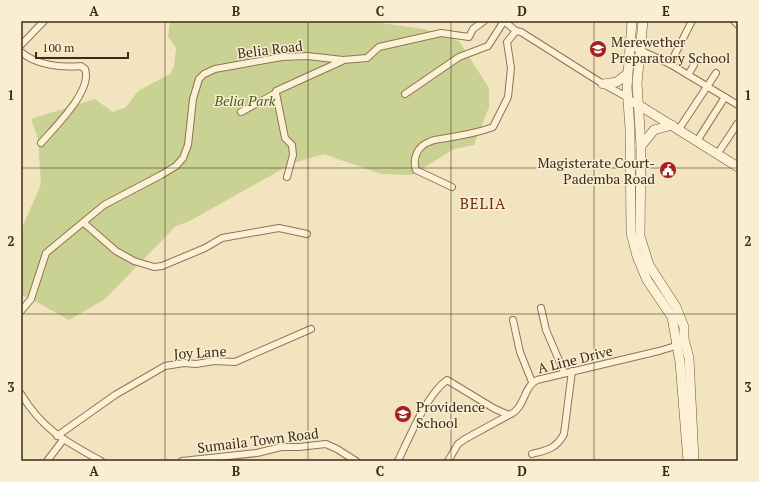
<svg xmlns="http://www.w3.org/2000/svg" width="759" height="482" viewBox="0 0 759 482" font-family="'PT Serif',serif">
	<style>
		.green { fill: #cad293 }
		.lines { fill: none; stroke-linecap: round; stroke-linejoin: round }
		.minor-casing { stroke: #8e7456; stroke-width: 8 }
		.secondary-casing { stroke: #705539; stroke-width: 10 }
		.minor { stroke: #fcf1d4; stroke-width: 6 }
		.secondary { stroke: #fcf1d4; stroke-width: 9 }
		.grid { fill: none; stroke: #3c2b1c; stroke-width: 1; stroke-opacity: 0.55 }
		.labels { text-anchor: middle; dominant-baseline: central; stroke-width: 3; stroke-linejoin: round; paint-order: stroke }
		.poi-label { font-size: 14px; fill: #3c2b1c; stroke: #f9eed1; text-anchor: start }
		.street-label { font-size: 14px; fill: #3c2b1c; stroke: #f9eed1 }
		.park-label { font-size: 14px; font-style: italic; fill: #4c5b20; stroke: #f9eed1 }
		.neighbourhood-label { font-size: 15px; letter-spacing: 1px; fill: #6d2916; stroke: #f9eed1 }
		.neatline { fill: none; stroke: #3c2b1c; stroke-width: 1.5 }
		.grid-label { font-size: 13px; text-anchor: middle; font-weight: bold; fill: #3c2b1c }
	</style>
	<rect width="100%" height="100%" fill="#f3e4c0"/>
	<!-- green -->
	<path class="green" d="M170 21H366L424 29 459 41 489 88V107L474 145 454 149 412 175 381 174 324 154 293 163 188 222 176 226 105 299 69 320 31 299 21 295V230L41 184 38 139 31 119 95 99 113 112 126 107 138 91 170 74 174 66 176 48 168 37Z"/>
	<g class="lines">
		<!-- minor casing -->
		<g class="minor-casing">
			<g id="minor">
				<path d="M504 21 516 31 521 32 603 84 627 97"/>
				<path d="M734 21 738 25"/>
				<path d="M21 45 44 21"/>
				<path d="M631 46 670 64 738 105"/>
				<path d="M21 52C36 65 61 68 81 66L85 69C93 90 55 127 41 143"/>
				<path d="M670 64 692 21"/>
				<path d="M688 75 694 65"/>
				<path d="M276 93 285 138 292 145 293 155 287 177"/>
				<path d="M405 94 459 57 488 46 504 21"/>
				<path d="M241 112 276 93V91L342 61"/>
				<path d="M679 129 716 73"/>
				<path d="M697 141 725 97"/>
				<path d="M718 153 738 123"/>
				<path d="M452 187 416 170C412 158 418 146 429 142 434 139 442 139 447 138 463 135 478 133 493 127L508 97 511 68 507 42 516 31"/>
				<path d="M84 223 116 251 134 261 154 267 162 266 205 248 222 238 279 228 307 234"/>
				<path d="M541 308 546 330 564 372"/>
				<path d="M21 311 31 299 46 253 104 205 161 175 176 166 183 158 188 145 193 99 199 79 204 74 215 69 282 57 307 56 343 60 367 58 379 47 441 33 469 37 473 29 484 21"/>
				<path d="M513 320 520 352 532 382"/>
				<path d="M21 394C43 430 65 441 101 461"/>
				<path d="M57 436 115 395 165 366 184 363 196 364 214 361 235 362 311 329"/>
				<path d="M532 454C547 450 556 449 564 434L572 371"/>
				<path d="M47 461 63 440"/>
				<path d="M182 461 257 453 281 447H299L326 444 337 449 356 461"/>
				<path d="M398 461C409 438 427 394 447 380L495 409 509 415C525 409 523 387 537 380L659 351 679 345"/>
				<path d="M448 461 458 444 465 439 509 415"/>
			</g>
		</g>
		<!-- secondary casing -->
		<g class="secondary-casing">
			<g id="secondary">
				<path d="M632 21 627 87 630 129 631 233 637 256 647 280 672 317 680 362 688 461"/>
				<path d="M643 21 637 83 641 146 640 236 649 265 676 307 684 327V339L689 358 694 461"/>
				<path d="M603 84 617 82 627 74"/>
				<path d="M634 102 738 167"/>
				<path d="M641 146 654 130 672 125"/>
			</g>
		</g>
		<!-- minor -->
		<use href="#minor" class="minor"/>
		<!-- secondary -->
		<use href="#secondary" class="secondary"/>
	</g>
	<!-- grid -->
	<path class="grid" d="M165 21V461M308 21V461M451 21V461M594 21V461M21 168H738M21 314H738"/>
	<!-- icons -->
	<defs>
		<g id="school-disc" transform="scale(0.9)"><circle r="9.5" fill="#a41f1f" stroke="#f9eed1"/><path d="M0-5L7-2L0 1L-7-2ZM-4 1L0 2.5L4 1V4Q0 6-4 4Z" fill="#fff"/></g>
		<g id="civic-disc" transform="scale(0.9)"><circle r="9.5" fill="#a41f1f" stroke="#f9eed1"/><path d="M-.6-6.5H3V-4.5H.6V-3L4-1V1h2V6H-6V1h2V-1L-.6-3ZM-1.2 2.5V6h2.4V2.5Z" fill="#fff"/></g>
	</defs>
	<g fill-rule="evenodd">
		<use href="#school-disc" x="598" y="49"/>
		<use href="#civic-disc" x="668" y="170"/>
		<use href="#school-disc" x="403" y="414"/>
	</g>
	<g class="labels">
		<!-- poi labels -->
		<g class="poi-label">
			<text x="611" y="41">Merewether<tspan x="611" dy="16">Preparatory School</tspan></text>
			<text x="655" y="162" text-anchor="end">Magisterate Court-<tspan x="655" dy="16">Pademba Road</tspan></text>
			<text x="416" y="406">Providence<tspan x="416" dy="16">School</tspan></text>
		</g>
		<!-- street labels -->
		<g class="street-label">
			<text transform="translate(270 49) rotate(-7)">Belia Road</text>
			<text transform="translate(200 352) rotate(-3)">Joy Lane</text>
			<text transform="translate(575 359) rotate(-14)">A Line Drive</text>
			<text transform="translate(258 440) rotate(-7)">Sumaila Town Road</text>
		</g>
		<!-- park labels -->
		<g class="park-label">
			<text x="245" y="100">Belia Park</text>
		</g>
		<!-- neighbourhood labels -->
		<g class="neighbourhood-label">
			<text x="483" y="203">BELIA</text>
		</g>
	</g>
	<!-- border -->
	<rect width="759" height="482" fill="none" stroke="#f9eed1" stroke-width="44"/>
	<!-- scale -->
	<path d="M36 52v6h92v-6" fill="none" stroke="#3c2b1c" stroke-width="2"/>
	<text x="42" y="52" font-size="12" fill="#3c2b1c" stroke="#f9eed1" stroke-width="3" paint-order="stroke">100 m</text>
	<rect x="22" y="22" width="715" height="438" class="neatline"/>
	<g class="grid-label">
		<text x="94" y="16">A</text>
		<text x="236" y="16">B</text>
		<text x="380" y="16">C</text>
		<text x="522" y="16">D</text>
		<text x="666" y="16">E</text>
		<text x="11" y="100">1</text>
		<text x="748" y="100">1</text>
		<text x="11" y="246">2</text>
		<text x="748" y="246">2</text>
		<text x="11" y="392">3</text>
		<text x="748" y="392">3</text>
		<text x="94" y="476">A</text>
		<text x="236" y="476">B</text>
		<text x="380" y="476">C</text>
		<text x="522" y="476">D</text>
		<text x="666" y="476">E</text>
	</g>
</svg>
